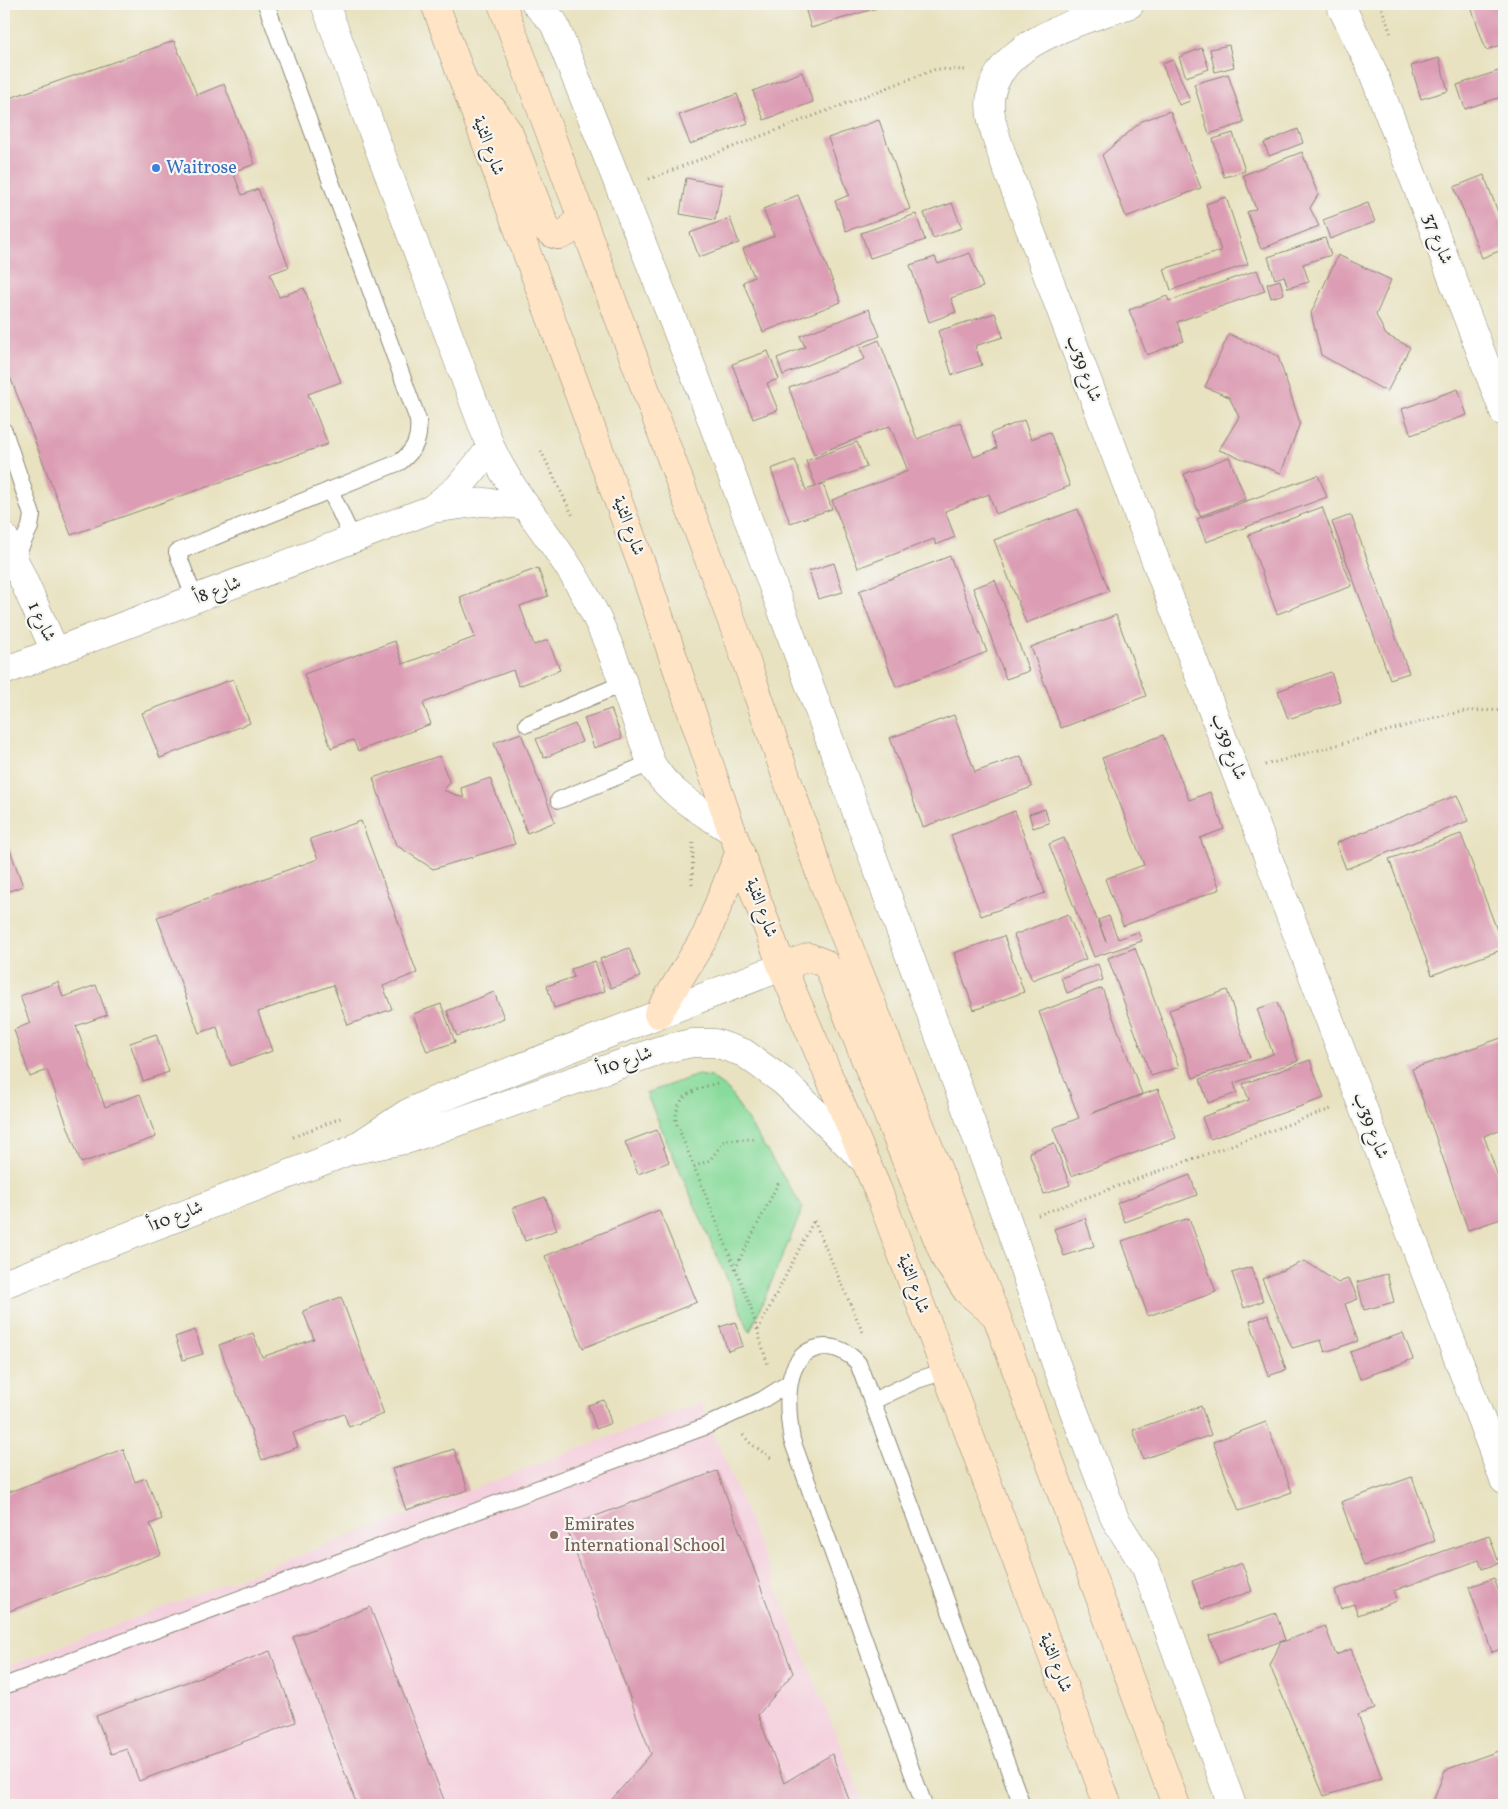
<svg xmlns="http://www.w3.org/2000/svg" width="1508" height="1809" viewBox="0 0 1508 1809" font-family="Vollkorn,Amiri,serif">
	<style>
		.built { fill: #f4cfdd }
		.green { fill: #89db9b; stroke: #5a8363 }
		.building { fill: #dc9cb3 }
		.lines { fill: none; stroke-linecap: round; stroke-linejoin: round }
		.service-casing { stroke: #8a8676; stroke-width: 18 }
		.minor-casing { stroke: #8a8676; stroke-width: 29 }
		.secondary-casing { stroke: #8a8676; stroke-width: 29 }
		.path { stroke: #8a8676; stroke-width: 3; stroke-dasharray: 1 4; stroke-linecap: butt }
		.service { stroke: #fff; stroke-width: 16 }
		.minor { stroke: #fff; stroke-width: 28 }
		.secondary { stroke: #ffe4c6; stroke-width: 28 }
		.shop-dot { fill: #3f7fe0; stroke: #f6f6f2; stroke-width: 2 }
		.education-dot { fill: #8d6e63; stroke: #f6f6f2; stroke-width: 2 }
		.labels { text-anchor: middle; dominant-baseline: central; stroke-width: 4.5; stroke-linejoin: round; paint-order: stroke }
		.street-label { font-size: 18px; fill: #2b2b2b; stroke: #f6f6f2 }
		.shop-label { font-size: 18px; fill: #366cbe; stroke: #f6f6f2; text-anchor: start }
		.education-label { font-size: 18px; fill: #785e54; stroke: #f6f6f2; text-anchor: start }
	</style>
	<rect width="100%" height="100%" fill="#f6f6f2"/>
	<filter id="ink" filterUnits="userSpaceOnUse"><feTurbulence type="fractalNoise" baseFrequency=".02" numOctaves="2"/><feDisplacementMap in="SourceGraphic" scale="10" xChannelSelector="R" yChannelSelector="G"/><feConvolveMatrix kernelMatrix="1 2 1 2 8 2 1 2 1" color-interpolation-filters="sRGB"/></filter>
	<filter id="wash" filterUnits="userSpaceOnUse"><feTurbulence type="fractalNoise" baseFrequency=".0096" numOctaves="4" result="noise"/><feDisplacementMap in="SourceGraphic" scale="20" xChannelSelector="R" yChannelSelector="G"/><feGaussianBlur stdDeviation="1.12" result="paint"/><feColorMatrix in="noise" values="0 0 0 0 0 0 0 0 0 0 0 0 0 0 0 0 0 1.4 0 .05"/><feComposite in="paint" operator="in"/></filter>
	<g filter="url(#wash)">
		<rect width="100%" height="100%" fill="#e8e2c0"/>
		<!-- built -->
		<path class="built" d="M701 1402 865 1805H4V1668Z"/>
		<!-- green -->
		<path class="green" d="M698 1075 711 1077 729 1091 803 1208 750 1332 646 1093Z"/>
		<g id="blocks">
			<!-- building -->
			<g class="building">
				<path d="M804 4H890L811 28Z"/>
				<path d="M1470 4H1504V44L1486 50Z"/>
				<path d="M174 41 197 95 224 84 255 164 233 172 242 195 258 189 289 267 270 274 279 297 304 288 341 382 308 394 328 444 71 535 4 361V100Z"/>
				<path d="M1229 45 1234 67 1215 72 1210 49Z"/>
				<path d="M1202 48 1209 69 1186 77 1179 57Z"/>
				<path d="M1439 58 1448 91 1421 99 1411 66Z"/>
				<path d="M1173 60 1190 101 1179 105 1162 64Z"/>
				<path d="M1504 69V96L1465 109 1457 85Z"/>
				<path d="M802 72 813 102 764 120 753 91Z"/>
				<path d="M1228 74 1244 123 1209 134 1194 84Z"/>
				<path d="M737 94 748 123 690 144 679 115Z"/>
				<path d="M1170 111 1201 188 1126 217 1102 155 1142 121Z"/>
				<path d="M879 120 910 209 846 231 835 201 849 195 828 138Z"/>
				<path d="M1298 129 1303 143 1269 156 1264 143Z"/>
				<path d="M1233 133 1245 171 1224 177 1213 139Z"/>
				<path d="M1302 152 1318 195 1310 208 1319 226 1261 249 1247 212 1256 209 1243 175Z"/>
				<path d="M1484 175 1504 228V249L1482 258 1454 187Z"/>
				<path d="M686 178 722 185 715 220 680 214Z"/>
				<path d="M798 195 841 302 763 332 743 282 754 277 743 249 774 236 763 209Z"/>
				<path d="M1226 197 1248 264 1171 290 1164 269 1221 251 1206 204Z"/>
				<path d="M952 203 962 228 933 238 924 213Z"/>
				<path d="M1368 203 1375 222 1330 239 1323 220Z"/>
				<path d="M916 214 925 240 870 258 861 233Z"/>
				<path d="M730 218 739 243 699 257 690 233Z"/>
				<path d="M1325 238 1331 255 1303 264 1309 282 1288 288 1284 276 1275 279 1268 257Z"/>
				<path d="M970 253 983 287 951 298 956 312 929 322 910 265 935 257 938 264Z"/>
				<path d="M1338 255 1391 280 1376 315 1386 335 1410 347 1387 392 1321 355 1311 313Z"/>
				<path d="M1257 270 1265 291 1177 322 1184 341 1147 355 1129 310 1167 296 1169 301Z"/>
				<path d="M1280 280 1284 294 1271 298 1267 284Z"/>
				<path d="M869 309 880 336 783 375 777 358 805 347 800 336Z"/>
				<path d="M995 313 1003 337 975 346 982 365 952 375 938 331Z"/>
				<path d="M1229 334 1278 356 1300 423 1281 473 1219 450 1239 417 1229 397 1205 387Z"/>
				<path d="M879 340 917 439 960 422 974 457 997 448 991 433 1024 420 1031 439 1050 432 1070 486 996 514 989 494 945 511 955 537 936 545 934 539 858 568 832 500 908 471 890 426 814 455 789 388 865 359 860 348Z"/>
				<path d="M768 351 779 379 767 383 778 410 753 419 732 364Z"/>
				<path d="M1458 389 1467 415 1411 435 1402 409Z"/>
				<path d="M857 442 867 467 816 486 806 461Z"/>
				<path d="M1229 457 1246 499 1200 516 1184 474Z"/>
				<path d="M795 460 806 490 823 484 832 509 790 523 771 469Z"/>
				<path d="M1318 475 1327 497 1206 542 1197 519Z"/>
				<path d="M1322 507 1352 586 1277 614 1248 535Z"/>
				<path d="M1078 509 1109 591 1026 623 994 540Z"/>
				<path d="M1351 515 1409 673 1390 679 1332 522Z"/>
				<path d="M950 556 987 652 896 687 859 591Z"/>
				<path d="M834 563 843 592 818 599 809 571Z"/>
				<path d="M538 568 548 596 520 606 534 645 548 640 560 670 519 686 513 670 423 703 431 724 358 751 353 740 331 748 304 674 395 641 403 664 475 637 460 597Z"/>
				<path d="M995 580 1029 671 1006 679 973 588Z"/>
				<path d="M1116 615 1146 696 1061 728 1031 647Z"/>
				<path d="M1331 672 1341 702 1288 719 1278 691Z"/>
				<path d="M233 679 250 723 160 758 142 713Z"/>
				<path d="M611 709 622 738 594 748 584 718Z"/>
				<path d="M954 715 975 772 1021 756 1032 787 923 827 890 738Z"/>
				<path d="M575 724 582 742 544 758 536 739Z"/>
				<path d="M521 733 555 822 527 833 494 743Z"/>
				<path d="M1163 735 1189 800 1210 792 1224 829 1200 838 1220 889 1123 926 1105 879 1144 865 1102 758Z"/>
				<path d="M439 756 450 783 443 790 464 798 461 788 490 778 515 844 433 869 396 845 373 778Z"/>
				<path d="M1457 795 1468 821 1346 869 1336 843Z"/>
				<path d="M1045 809 1049 823 1033 828 1029 814Z"/>
				<path d="M1015 811 1045 893 981 916 951 835Z"/>
				<path d="M361 821 417 973 383 986 392 1009 348 1025 333 985 258 1012 272 1051 231 1066 217 1027 199 1033 157 917 318 859 310 839Z"/>
				<path d="M4 833 23 886 4 893Z"/>
				<path d="M1461 834 1504 949 1432 975 1389 859Z"/>
				<path d="M1064 838 1106 942 1098 920 1109 916 1118 939 1138 932 1142 941 1094 957 1049 844Z"/>
				<path d="M1068 914 1086 959 1032 980 1014 935Z"/>
				<path d="M1004 936 1024 992 974 1010 954 953Z"/>
				<path d="M629 948 640 977 611 988 600 959Z"/>
				<path d="M1135 948 1179 1067 1151 1076 1108 958Z"/>
				<path d="M595 961 605 991 554 1008 547 986 574 977 571 969Z"/>
				<path d="M1098 964 1103 980 1067 993 1061 978Z"/>
				<path d="M58 982 63 997 96 985 107 1015 76 1026 105 1107 140 1094 156 1137 81 1163 47 1070 30 1077 14 1030 30 1023 20 996Z"/>
				<path d="M1102 988 1142 1094 1090 1114 1158 1089 1176 1138 1071 1176 1053 1128 1079 1118 1039 1012Z"/>
				<path d="M1227 990 1250 1058 1193 1078 1169 1010Z"/>
				<path d="M494 992 504 1018 457 1036 447 1011Z"/>
				<path d="M1277 1002 1298 1061 1234 1083 1237 1093 1208 1103 1200 1079 1273 1054 1257 1009Z"/>
				<path d="M441 1004 455 1042 427 1052 413 1014Z"/>
				<path d="M156 1034 169 1072 143 1081 130 1043Z"/>
				<path d="M1504 1037V1128L1484 1136 1504 1194V1218L1468 1230 1412 1069Z"/>
				<path d="M1310 1060 1324 1098 1210 1139 1202 1117 1249 1100 1243 1084Z"/>
				<path d="M657 1130 669 1162 638 1174 625 1142Z"/>
				<path d="M1054 1143 1070 1185 1044 1194 1029 1152Z"/>
				<path d="M1190 1175 1197 1195 1125 1222 1117 1203Z"/>
				<path d="M545 1197 557 1230 525 1241 513 1208Z"/>
				<path d="M659 1210 697 1302 583 1348 545 1256Z"/>
				<path d="M1085 1218 1094 1246 1064 1256 1054 1229Z"/>
				<path d="M1189 1218 1216 1292 1148 1316 1122 1241Z"/>
				<path d="M1305 1261 1338 1283 1349 1278 1358 1299 1345 1304 1358 1341 1325 1352 1321 1340 1292 1348 1262 1279Z"/>
				<path d="M1251 1267 1263 1301 1244 1308 1232 1273Z"/>
				<path d="M1387 1274 1394 1302 1364 1310 1357 1282Z"/>
				<path d="M341 1297 384 1414 349 1427 344 1414 293 1433 298 1447 262 1460 219 1345 253 1333 262 1357 314 1339 303 1311Z"/>
				<path d="M1268 1315 1286 1370 1268 1376 1250 1321Z"/>
				<path d="M735 1322 743 1346 728 1351 720 1327Z"/>
				<path d="M195 1330 203 1354 183 1360 175 1337Z"/>
				<path d="M1403 1333 1413 1359 1360 1379 1350 1352Z"/>
				<path d="M604 1400 611 1423 596 1429 588 1405Z"/>
				<path d="M1201 1406 1211 1435 1143 1459 1133 1430Z"/>
				<path d="M1266 1422 1292 1492 1239 1511 1213 1442Z"/>
				<path d="M123 1449 135 1482 146 1478 162 1519 150 1524 161 1554 4 1613V1494Z"/>
				<path d="M454 1449 468 1490 406 1510 392 1469Z"/>
				<path d="M717 1471 793 1673 758 1715 784 1783 832 1754 851 1805H607L651 1754 566 1527Z"/>
				<path d="M1412 1477 1435 1541 1364 1566 1341 1502Z"/>
				<path d="M1489 1535 1499 1563 1482 1569 1479 1560 1393 1591 1397 1601 1358 1615 1354 1604 1341 1609 1335 1590Z"/>
				<path d="M1242 1563 1252 1591 1202 1609 1192 1581Z"/>
				<path d="M1494 1578 1504 1607V1648L1492 1652 1469 1587Z"/>
				<path d="M370 1607 446 1805H357L293 1637Z"/>
				<path d="M1276 1613 1285 1640 1219 1663 1209 1636Z"/>
				<path d="M1325 1626 1336 1655 1351 1649 1375 1709 1358 1715 1382 1778 1324 1796 1270 1666 1280 1643Z"/>
				<path d="M270 1651 296 1722 139 1781 127 1749 111 1754 96 1716Z"/>
				<path d="M1504 1749V1782L1501 1793 1504 1805H1432L1445 1770Z"/>
			</g>
		</g>
	</g>
	<g filter="url(#ink)">
		<use href="#blocks" fill-opacity="0" stroke="#8a8676" stroke-width="1"/>
		<g class="lines">
			<!-- service casing -->
			<g class="service-casing">
				<g id="service">
					<path d="M4 431 32 515 30 527 13 563"/>
					<path d="M330 490 353 540"/>
					<path d="M195 600 177 552 400 462C415 450 420 439 418 420L266 4"/>
					<path d="M527 724 622 684"/>
					<path d="M559 800 651 763"/>
					<path d="M873 1401 917 1380 946 1371"/>
					<path d="M4 1686 704 1427 762 1400 789 1383"/>
					<path d="M924 1805 792 1440C787 1411 780 1349 825 1347 839 1347 849 1353 858 1363L1022 1805"/>
				</g>
			</g>
			<!-- minor casing -->
			<g class="minor-casing">
				<g id="minor">
					<path d="M325 4 491 448C513 496 549 533 576 579 610 635 629 701 651 763 669 795 702 811 732 831"/>
					<path d="M536 4 554 23 696 378 1009 1225 1056 1364 1115 1519 1146 1568 1232 1805"/>
					<path d="M1130 4C1086 20 1001 40 991 94 987 115 997 139 1003 158L1504 1480"/>
					<path d="M1340 4 1370 65 1504 412"/>
					<path d="M433 508 458 488 491 448"/>
					<path d="M4 537 55 651"/>
					<path d="M4 671 432 509 483 502 523 505"/>
					<path d="M359 1145 408 1113 436 1100 782 967"/>
					<path d="M4 1284 349 1151 409 1139 660 1050 692 1043H715L744 1053 784 1082 867 1163"/>
				</g>
			</g>
			<!-- secondary casing -->
			<g class="secondary-casing">
				<g id="secondary">
					<path d="M435 4 644 571 732 831 782 967 877 1188 1108 1805"/>
					<path d="M502 4 738 638 820 874 996 1315 1176 1805"/>
					<path d="M468 88 493 110 509 133 547 230C563 243 571 229 580 216"/>
					<path d="M782 967 809 957 824 963 829 969 946 1260 967 1291 993 1313"/>
					<path d="M658 1014 706 935 740 851"/>
				</g>
			</g>
			<!-- path -->
			<g class="path">
				<path d="M1380 4 1391 34"/>
				<path d="M649 179 936 69 968 70"/>
				<path d="M541 451 573 516"/>
				<path d="M1265 765 1441 716 1465 711 1504 710"/>
				<path d="M692 884 693 843"/>
				<path d="M717 1083C695 1090 675 1094 676 1122L749 1302 768 1366"/>
				<path d="M293 1137 343 1117"/>
				<path d="M694 1167 710 1160 725 1140 754 1139"/>
				<path d="M1038 1215 1331 1109"/>
				<path d="M814 1221 863 1333"/>
				<path d="M735 1269 780 1180"/>
				<path d="M758 1330 813 1222"/>
				<path d="M743 1435 751 1444 771 1458"/>
			</g>
			<!-- service -->
			<use href="#service" class="service"/>
			<!-- minor -->
			<use href="#minor" class="minor"/>
			<!-- secondary -->
			<use href="#secondary" class="secondary"/>
		</g>
	</g>
	<!-- markers -->
	<circle class="shop-dot" cx="156" cy="168" r="5"/>
	<circle class="education-dot" cx="554" cy="1535" r="5"/>
	<g class="labels">
		<!-- street labels -->
		<g class="street-label">
			<text transform="translate(488 146) rotate(70)">شارع الثنية</text>
			<text transform="translate(1437 239) rotate(69)">شارع 37</text>
			<text transform="translate(1083 369) rotate(69)">شارع 39ب</text>
			<text transform="translate(628 526) rotate(70)">شارع الثنية</text>
			<text transform="translate(218 591) rotate(-21)">شارع 8أ</text>
			<text transform="translate(41 622) rotate(65)">شارع 1</text>
			<text transform="translate(1228 747) rotate(69)">شارع 39ب</text>
			<text transform="translate(761 908) rotate(70)">شارع الثنية</text>
			<text transform="translate(625 1062) rotate(-19)">شارع 10أ</text>
			<text transform="translate(1370 1126) rotate(69)">شارع 39ب</text>
			<text transform="translate(176 1217) rotate(-21)">شارع 10أ</text>
			<text transform="translate(913 1284) rotate(70)">شارع الثنية</text>
			<text transform="translate(1055 1663) rotate(69)">شارع الثنية</text>
		</g>
		<!-- shop labels -->
		<g class="shop-label">
			<text x="166" y="168">Waitrose</text>
		</g>
		<!-- education labels -->
		<g class="education-label">
			<text x="564" y="1525">Emirates<tspan x="564" dy="21">International School</tspan></text>
		</g>
	</g>
	<!-- margin -->
	<rect width="1508" height="1809" fill="none" stroke="#f6f6f2" stroke-width="20"/>
</svg>
